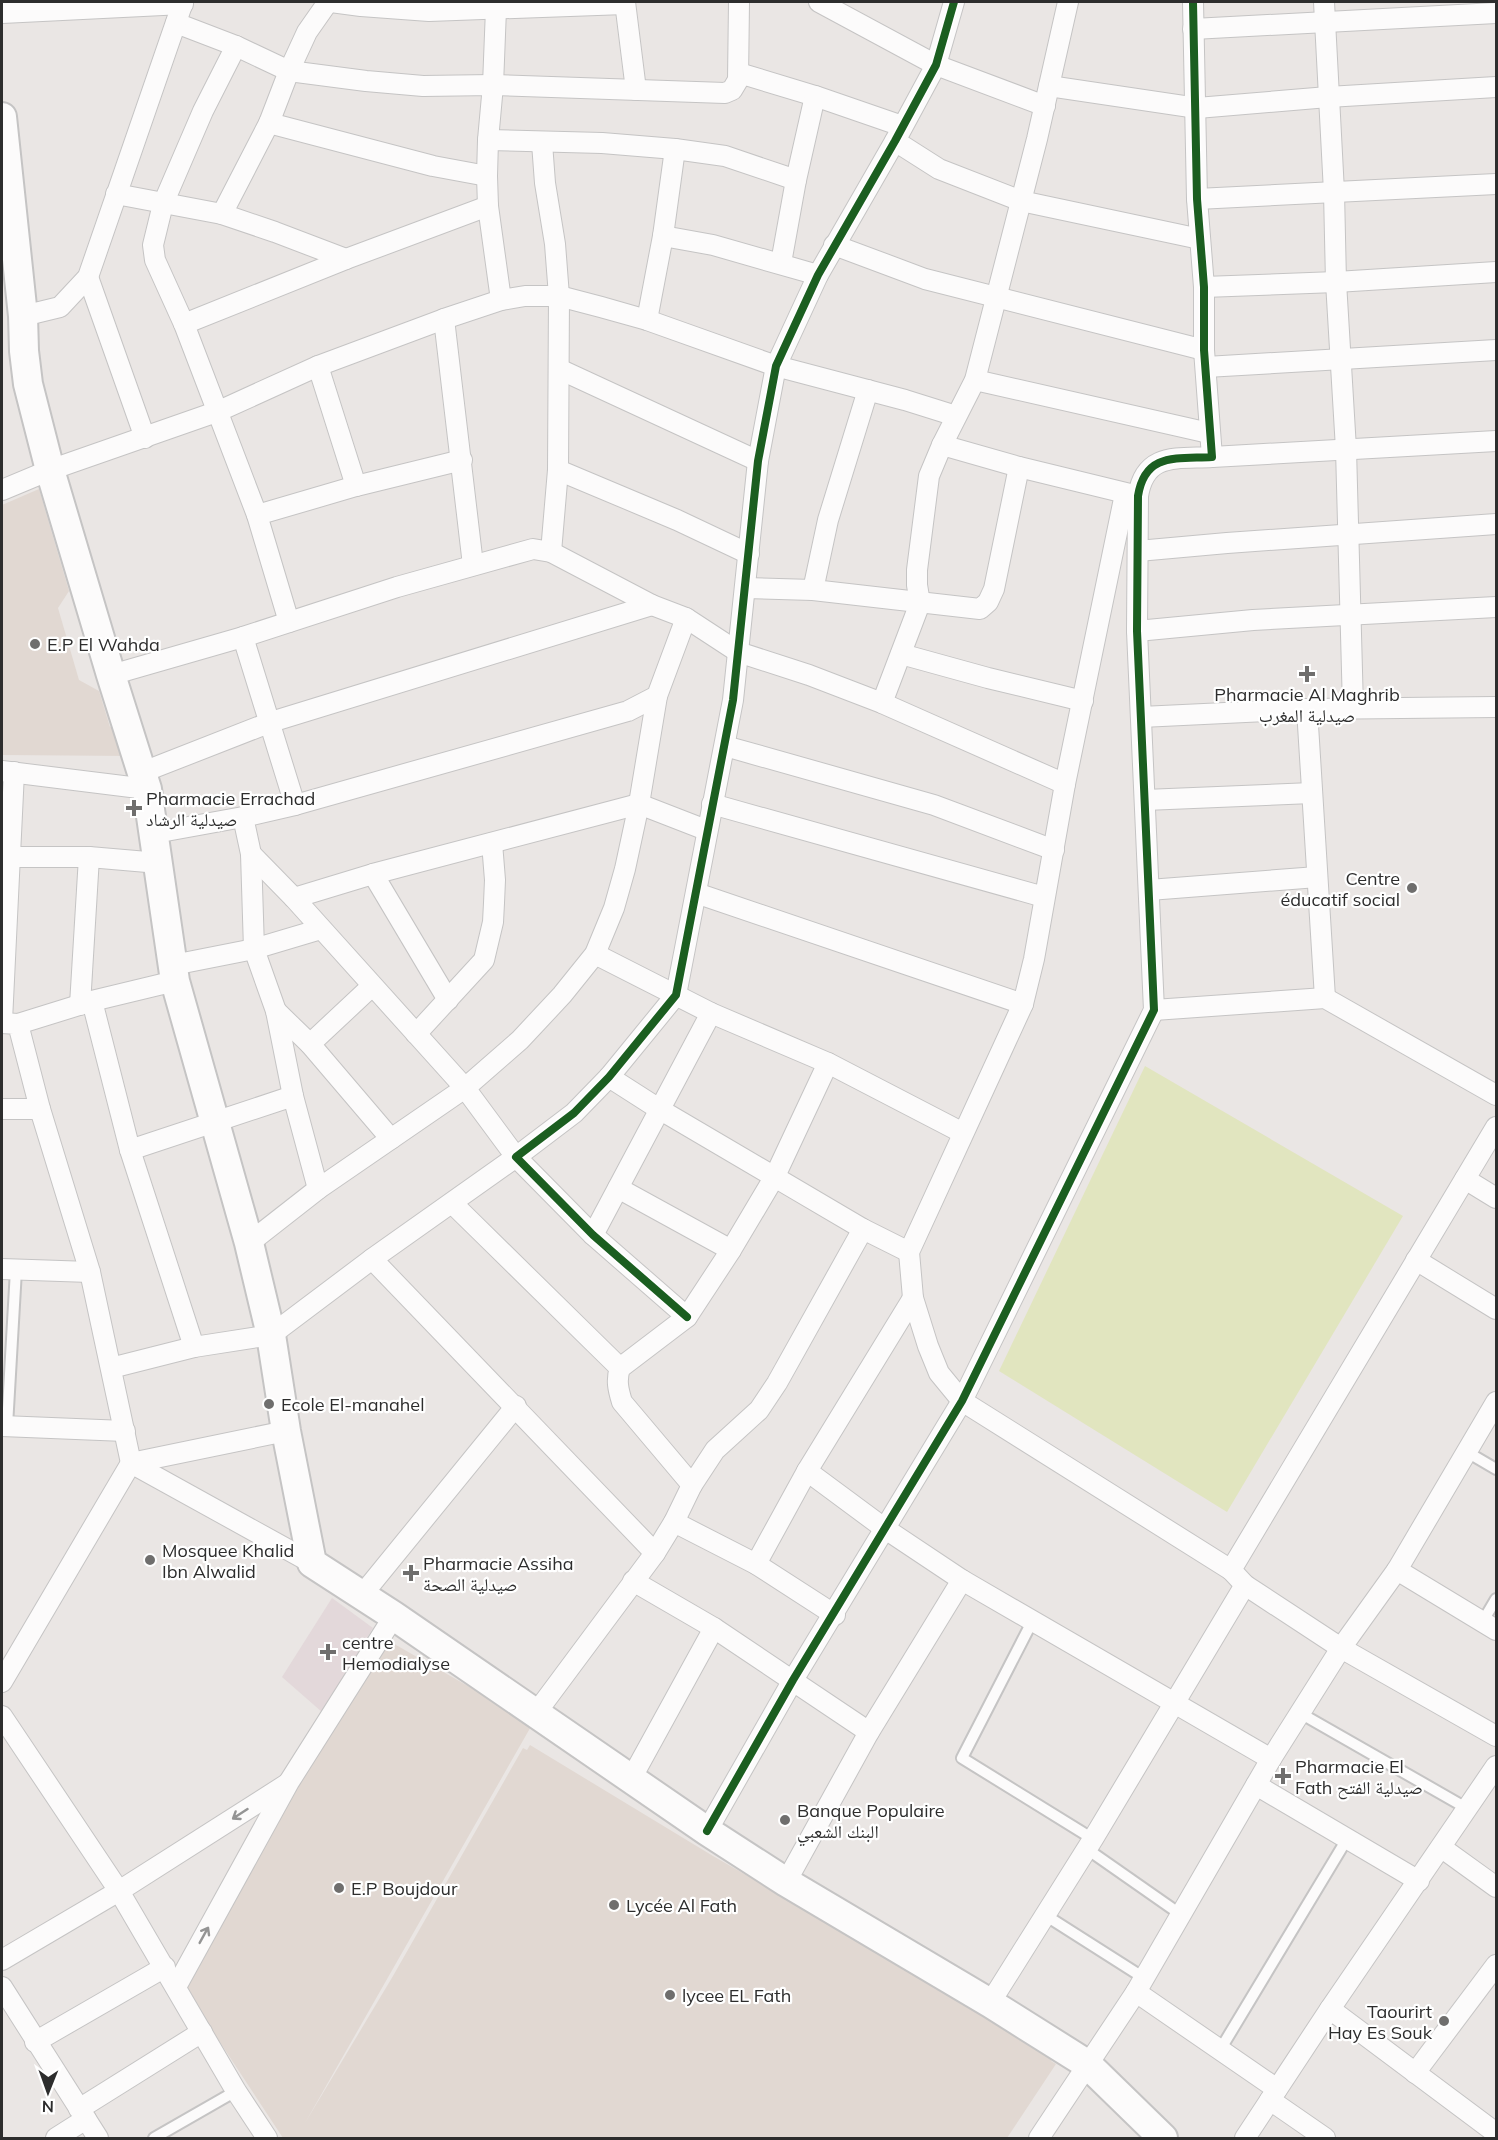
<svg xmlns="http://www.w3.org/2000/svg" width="1498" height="2140" viewBox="0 0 1498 2140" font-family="Mulish,'Noto Naskh Arabic',sans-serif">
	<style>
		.education { fill: #e1d8d2 }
		.medical { fill: #e3d8da }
		.pitch { fill: #e1e5bf }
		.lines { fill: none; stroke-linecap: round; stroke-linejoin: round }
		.service-casing { stroke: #c5c4c4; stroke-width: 14 }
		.minor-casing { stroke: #c5c4c4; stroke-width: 22 }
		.secondary-casing { stroke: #c5c4c4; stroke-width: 32 }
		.service { stroke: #fcfbfb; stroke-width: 10 }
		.minor { stroke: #fcfbfb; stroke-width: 20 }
		.secondary { stroke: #fcfbfb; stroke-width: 28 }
		.cycleway-casing { stroke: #fff; stroke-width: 11 }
		.cycleway { stroke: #1b5e20; stroke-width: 8 }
		.oneway { stroke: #949494 }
		.poi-dot { fill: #6f6e6d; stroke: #fff; stroke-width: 2 }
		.labels { text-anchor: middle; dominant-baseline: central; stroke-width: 4.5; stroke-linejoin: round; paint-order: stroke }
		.poi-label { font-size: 18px; fill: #2d2d2d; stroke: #fff; text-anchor: start }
	</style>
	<rect width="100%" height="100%" fill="#eae6e4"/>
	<!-- education -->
	<g class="education">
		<path d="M39 489 69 591 58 608 79 680 99 691 110 727 120 724 131 756 2 755V505Z"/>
		<path d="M382 1637 533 1723 305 2123 393 1976 523 1748 527 1750 530 1745 713 1856 1056 2052 1051 2061 1056 2064 1007 2138H283L183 1986Z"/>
	</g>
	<!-- medical -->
	<path class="medical" d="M332 1598 373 1628 322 1712 282 1677Z"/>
	<!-- pitch -->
	<path class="pitch" d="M1145 1066 1403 1216 1227 1512 999 1371Z"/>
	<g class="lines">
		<!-- service casing -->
		<g class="service-casing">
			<g id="service">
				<path d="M7 1426 16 1270"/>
				<path d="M1467 1452 1496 1469"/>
				<path d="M1033 1620 962 1758 1093 1839"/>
				<path d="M1483 1621 1496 1599"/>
				<path d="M1300 1713 1468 1809"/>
				<path d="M1087 1849 1180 1914"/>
				<path d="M1045 1915 1144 1978"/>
				<path d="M1220 2050 1347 1839"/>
				<path d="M154 2138 236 2091"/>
			</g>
		</g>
		<!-- minor casing -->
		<g class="minor-casing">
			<g id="minor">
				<path d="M331 2 361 6 429 11 625 4"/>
				<path d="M625 2 636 90"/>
				<path d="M819 2 936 65 1045 106"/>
				<path d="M1324 2 1334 192 1336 282 1346 449 1353 708"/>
				<path d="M496 9 493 85 488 140 487 176 488 206 501 300"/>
				<path d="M2 13 183 4"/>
				<path d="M176 23 236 46 289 71 366 81 423 86 493 85 725 93 732 90 738 80 739 2"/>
				<path d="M1193 29 1496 13"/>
				<path d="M236 46 203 111 163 204 153 245 155 260 184 324 257 515 289 622"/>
				<path d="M739 73 815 96 902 126"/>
				<path d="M1049 86 1197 108 1328 97 1496 87"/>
				<path d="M269 123 433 166 487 176"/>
				<path d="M488 140 602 143 675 149 725 156 796 180"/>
				<path d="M895 141 939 169 1021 201 1200 239"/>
				<path d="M542 143 545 183 555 244 559 296 558 470 551 552"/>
				<path d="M116 194 222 214 275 232 346 259"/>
				<path d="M1197 199 1496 184"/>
				<path d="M222 214 269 123 289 71 307 32 328 2"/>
				<path d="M663 236 713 245 818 275"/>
				<path d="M834 245 925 279 1204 350"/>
				<path d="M781 263 796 180 815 96"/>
				<path d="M88 277 145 438"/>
				<path d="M1204 287 1336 282 1496 272"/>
				<path d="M23 316 60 307 88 277 183 2"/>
				<path d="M444 319 473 565"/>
				<path d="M647 320 663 236 675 149"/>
				<path d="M184 324 346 259 488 206"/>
				<path d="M318 366 356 486"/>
				<path d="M1206 367 1496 350"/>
				<path d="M559 369 758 461"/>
				<path d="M975 380 1209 433"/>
				<path d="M942 445 1019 467 1138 496"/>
				<path d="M1212 457 1496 441"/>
				<path d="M558 470 677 520 749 554"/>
				<path d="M2 490 50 470 219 411 318 366 444 319 501 300 525 296H559L601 307 647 320 776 366 905 400 956 416"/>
				<path d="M1125 494 1065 784 1034 959 1023 1004 909 1252 913 1298 928 1346 939 1373 962 1401 1231 1570"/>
				<path d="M257 515 356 486 462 460"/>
				<path d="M1138 551 1227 543 1496 524"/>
				<path d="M745 588 813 590 980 609 988 602 994 589 1019 467"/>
				<path d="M813 590 828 520 868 390"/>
				<path d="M1137 631 1253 620 1496 607"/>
				<path d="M243 637 295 805"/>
				<path d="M901 654 988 678 1083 701"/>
				<path d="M111 675 243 637 397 587 533 549 551 552 652 605 686 618 738 652 809 675 882 703 1065 784"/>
				<path d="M882 703 920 603 917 585V570L929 476 942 445 975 380 1037 139 1068 2"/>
				<path d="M1307 709 1325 998"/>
				<path d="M1141 717 1307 709 1496 707"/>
				<path d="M725 746 934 805 1054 850"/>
				<path d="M2 771 147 789"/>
				<path d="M143 772 271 722 652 605"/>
				<path d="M1145 800 1312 793"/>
				<path d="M712 804 1044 897"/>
				<path d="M243 817 251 854 254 949 276 1011 293 1096 318 1189"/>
				<path d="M155 833 243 817 295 805 628 711 657 696 686 618"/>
				<path d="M2 857H89L159 863"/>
				<path d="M373 874 448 1000"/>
				<path d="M1149 890 1317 877"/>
				<path d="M696 893 1023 1004"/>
				<path d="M294 898 373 874 639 804 706 830"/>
				<path d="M595 954 711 1013 828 1063 963 1133"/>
				<path d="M173 965 254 949 321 929"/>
				<path d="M92 1001 130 1150 194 1347"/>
				<path d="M80 1005 89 857"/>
				<path d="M1154 1010 1325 998 1496 1095"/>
				<path d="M276 1011 310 1044 391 1139"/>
				<path d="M2 1021 14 772"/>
				<path d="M2 1023 18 1024 40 1109 90 1272 131 1463 312 1563"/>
				<path d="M18 1024 92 1001 175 981"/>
				<path d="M416 1034 484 960 493 922 494 903 495 880 492 843"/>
				<path d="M310 1044 372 986"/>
				<path d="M609 1077 659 1109 863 1229 909 1252"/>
				<path d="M2 1109H40"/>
				<path d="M1496 1127 1231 1570 1245 1585 1341 1648 1496 1736"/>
				<path d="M130 1150 293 1096"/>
				<path d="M1465 1179 1496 1198"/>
				<path d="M618 1188 731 1250"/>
				<path d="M452 1203 620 1368"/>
				<path d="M593 1235 711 1013"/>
				<path d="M249 1243 318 1189 465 1088 520 1040 562 995 595 954 614 908 625 869 639 804 657 696"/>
				<path d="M372 1259 655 1553"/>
				<path d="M1416 1260 1496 1309"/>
				<path d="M2 1269 90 1272"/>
				<path d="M687 1317 593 1235 516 1157 574 1113 609 1077 676 995 733 700 758 461 776 366 818 275 895 141 936 65 954 2"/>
				<path d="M111 1368 194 1347 271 1335 372 1259 516 1157 465 1088 294 898 251 854"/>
				<path d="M2 1426 125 1431"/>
				<path d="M807 1471 884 1528 962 1580 1271 1759"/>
				<path d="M692 1485 622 1402C618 1389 616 1380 620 1368L687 1317 731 1250 775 1176 828 1063"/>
				<path d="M674 1522 756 1564 835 1615"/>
				<path d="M756 1564 807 1471 913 1298"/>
				<path d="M1397 1570 1496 1630"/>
				<path d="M633 1581 714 1628 869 1732"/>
				<path d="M362 1595 516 1406"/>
				<path d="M2 1682 131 1463 286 1431"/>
				<path d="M536 1713 655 1553 674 1522 692 1485 715 1450 759 1410 777 1383 863 1229"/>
				<path d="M2 1716 119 1891 236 2091 267 2138"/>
				<path d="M631 1779 714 1628"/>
				<path d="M1256 1785 1419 1881"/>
				<path d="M707 1831 793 1680 962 1401 1154 1010 1137 631 1138 496C1145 452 1177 459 1212 457L1204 350V287L1197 199 1193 2"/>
				<path d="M1442 1848 1496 1887"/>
				<path d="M786 1882 869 1732 962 1580"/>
				<path d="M2 1960 119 1891 287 1784"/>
				<path d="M2 1987 98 2138"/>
				<path d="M176 1987 289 1782 394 1616"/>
				<path d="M1136 1992 1277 2089"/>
				<path d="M990 2003 1093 1839 1245 1585"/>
				<path d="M1330 2009 1496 2133"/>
				<path d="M35 2042 165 1967"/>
				<path d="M1415 2073 1496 1965"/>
				<path d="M1270 2100 1325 2138"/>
				<path d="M79 2109 202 2032"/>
				<path d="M56 2138 86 2119"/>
				<path d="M1039 2138 1136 1992 1271 1759 1341 1648 1397 1570 1496 1402"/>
				<path d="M1245 2138 1330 2009 1496 1766"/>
			</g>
		</g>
		<!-- secondary casing -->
		<g class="secondary-casing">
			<path id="secondary" d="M2 117 23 316 24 351 28 384 50 470 111 675 147 789 175 981 249 1243 271 1335 286 1431 312 1563 394 1616 707 1831 786 1882 990 2003 1087 2064 1163 2138"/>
		</g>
		<!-- service -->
		<use href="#service" class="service"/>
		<!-- minor -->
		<use href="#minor" class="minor"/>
		<!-- secondary -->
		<use href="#secondary" class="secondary"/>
		<!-- cycleway casing -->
		<g class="cycleway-casing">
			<g id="cycleway">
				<path d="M687 1317 593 1235 516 1157 574 1113 609 1077 676 995 733 700 758 461 776 366 818 275 895 141 936 65 954 2"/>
				<path d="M707 1831 793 1680 962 1401 1154 1010 1137 631 1138 496C1145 452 1177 459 1212 457L1204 350V287L1197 199 1193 2"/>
			</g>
		</g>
		<!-- cycleway -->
		<use href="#cycleway" class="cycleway"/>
	</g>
	<!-- one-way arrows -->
	<defs><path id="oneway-shaft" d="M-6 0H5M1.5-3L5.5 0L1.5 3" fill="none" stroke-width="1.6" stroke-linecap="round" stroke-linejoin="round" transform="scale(1.5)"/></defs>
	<g class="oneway">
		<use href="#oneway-shaft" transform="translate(240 1814) rotate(147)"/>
		<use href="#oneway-shaft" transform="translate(204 1935) rotate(-61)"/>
	</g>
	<!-- markers -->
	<g class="poi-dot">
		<circle cx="35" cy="644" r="6"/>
		<path d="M1304 665h6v6h6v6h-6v6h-6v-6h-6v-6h6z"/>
		<path d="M131 799h6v6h6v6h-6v6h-6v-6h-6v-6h6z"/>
		<circle cx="1412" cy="888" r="6"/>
		<circle cx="269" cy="1404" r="6"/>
		<circle cx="150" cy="1560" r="6"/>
		<path d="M408 1564h6v6h6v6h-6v6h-6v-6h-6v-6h6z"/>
		<path d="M325 1643h6v6h6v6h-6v6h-6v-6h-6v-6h6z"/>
		<path d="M1280 1767h6v6h6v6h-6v6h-6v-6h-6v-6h6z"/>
		<circle cx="785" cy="1820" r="6"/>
		<circle cx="339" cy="1888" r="6"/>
		<circle cx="614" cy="1905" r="6"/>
		<circle cx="670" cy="1995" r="6"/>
		<circle cx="1444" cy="2021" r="6"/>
	</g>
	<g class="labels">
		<!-- poi labels -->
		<g class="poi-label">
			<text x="47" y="644">E.P El Wahda</text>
			<text x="1307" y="694" text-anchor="middle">Pharmacie Al Maghrib<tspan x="1307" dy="21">صيدلية المغرب</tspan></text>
			<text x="146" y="798">Pharmacie Errachad<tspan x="146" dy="21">صيدلية الرشاد</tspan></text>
			<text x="1400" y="878" text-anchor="end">Centre<tspan x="1400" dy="21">éducatif social</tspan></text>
			<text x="281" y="1404">Ecole El-manahel</text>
			<text x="162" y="1550">Mosquee Khalid<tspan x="162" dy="21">Ibn Alwalid</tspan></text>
			<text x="423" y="1563">Pharmacie Assiha<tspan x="423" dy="21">صيدلية الصحة</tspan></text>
			<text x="342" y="1642">centre<tspan x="342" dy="21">Hemodialyse</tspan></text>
			<text x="1295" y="1766">Pharmacie El<tspan x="1295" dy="21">Fath صيدلية الفتح</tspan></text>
			<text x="797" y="1810">Banque Populaire<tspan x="797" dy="21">البنك الشعبي</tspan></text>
			<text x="351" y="1888">E.P Boujdour</text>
			<text x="626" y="1905">Lycée Al Fath</text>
			<text x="682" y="1995">lycee EL Fath</text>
			<text x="1432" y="2011" text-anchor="end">Taourirt<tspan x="1432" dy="21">Hay Es Souk</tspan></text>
		</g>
	</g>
	<!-- border -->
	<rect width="1498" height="2140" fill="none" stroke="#2d2d2d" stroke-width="6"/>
	<!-- north arrow -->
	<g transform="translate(48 2092) rotate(181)" stroke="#ffffff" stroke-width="4.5" paint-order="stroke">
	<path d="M0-4.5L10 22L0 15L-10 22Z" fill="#2d2d2d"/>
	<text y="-9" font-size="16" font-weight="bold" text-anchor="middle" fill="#2d2d2d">N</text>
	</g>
</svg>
